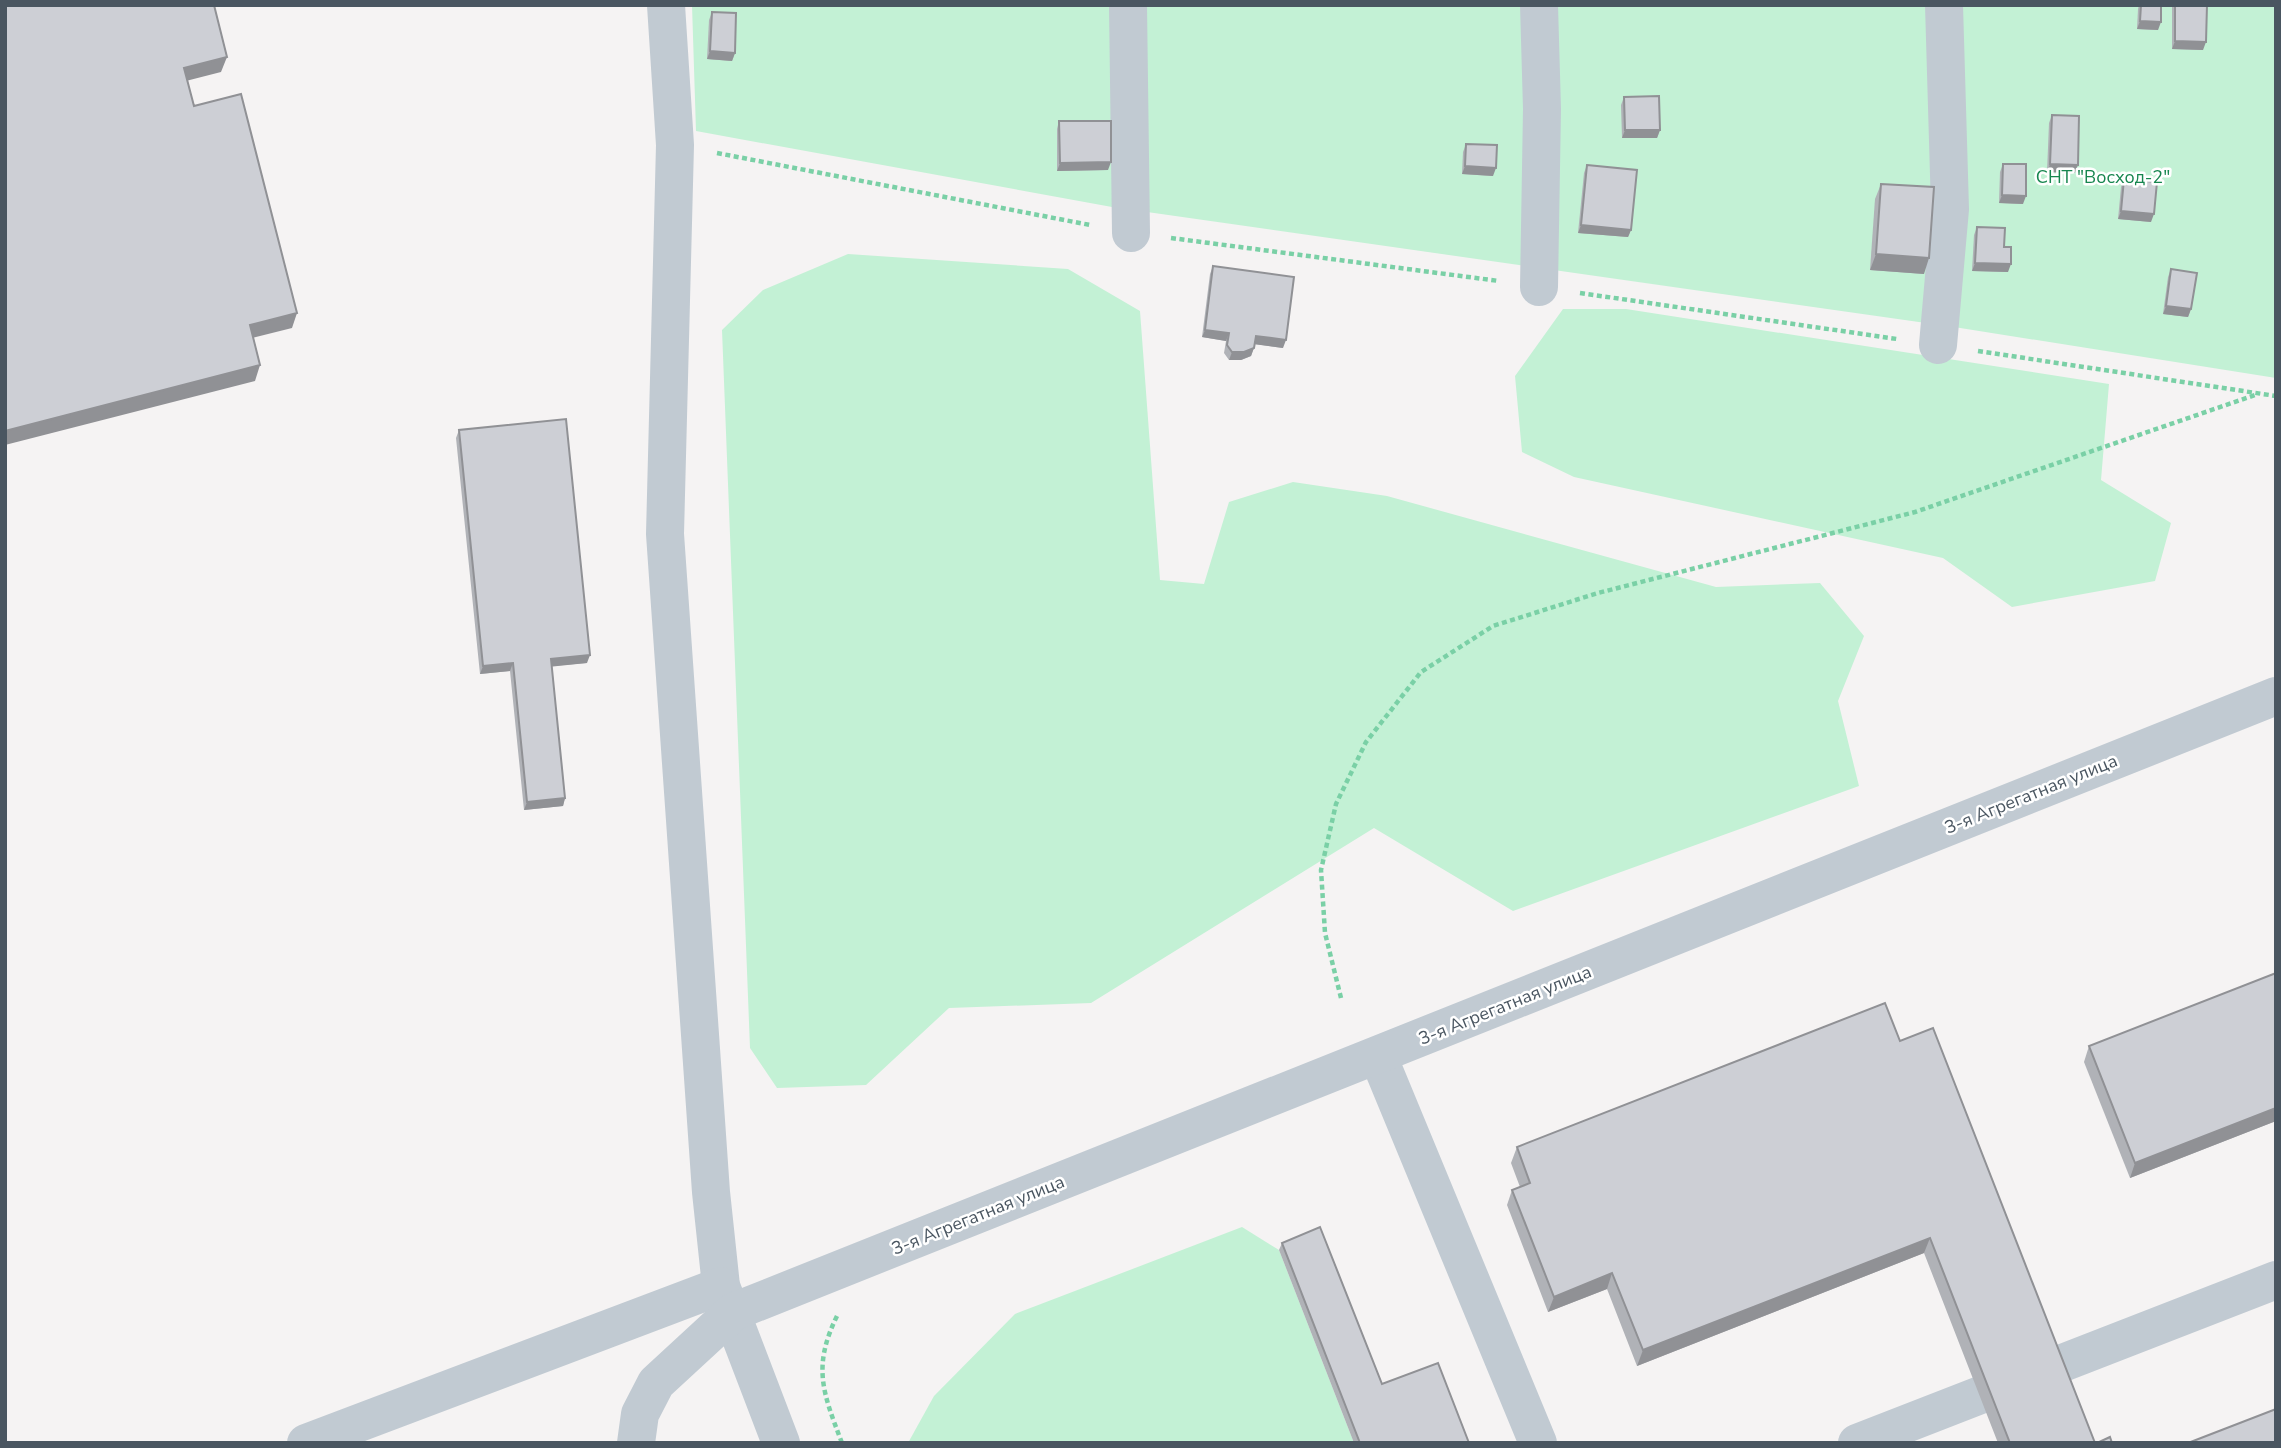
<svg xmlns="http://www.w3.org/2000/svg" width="2281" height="1448" viewBox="0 0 2281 1448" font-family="'Nunito Sans',sans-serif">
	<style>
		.green { fill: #c3f1d5 }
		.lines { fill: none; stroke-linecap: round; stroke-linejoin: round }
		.path { stroke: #7ad0a6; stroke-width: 4.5; stroke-dasharray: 5 3.5; stroke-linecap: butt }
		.minor { stroke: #c1cad2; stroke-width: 38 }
		.wall { fill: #b0b2b7 }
		.shaded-wall { fill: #909195 }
		.building { fill: #cdcfd5; stroke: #909195; stroke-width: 2 }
		.labels { text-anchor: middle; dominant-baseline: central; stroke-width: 5; stroke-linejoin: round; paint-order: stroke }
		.park-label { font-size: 18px; fill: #17864f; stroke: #fff }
		.street-label { font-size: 18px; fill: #4a5661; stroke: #fff }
	</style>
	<rect width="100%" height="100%" fill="#f5f3f3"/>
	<!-- green -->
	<g class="green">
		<path d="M692 5H2276V378L1954 327 1112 207 696 131Z"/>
		<path d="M848 254 1068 269 1140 311 1160 580 1204 584 1229 502 1293 482 1387 496 1716 587 1820 583 1864 636 1838 701 1859 786 1513 911 1374 828 1091 1003 949 1008 866 1085 777 1088 750 1048 722 330 763 290Z"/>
		<path d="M1563 309H1626L2109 384 2101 480 2171 523 2155 581 2012 607 1943 558 1574 477 1522 452 1515 376Z"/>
		<path d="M1242 1227 1279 1250 1354 1443H908L934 1396 1015 1314Z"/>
	</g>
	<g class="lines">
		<!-- path -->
		<g class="path">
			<path d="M717 153 1090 225"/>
			<path d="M1171 238 1499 281"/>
			<path d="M1580 293 1897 339"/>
			<path d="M1978 351 2276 396"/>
			<path d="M1341 998 1325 933 1321 870 1336 804 1366 742 1421 672 1493 626 1598 593 1915 512 2258 394"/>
			<path d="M837 1316C812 1367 823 1393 842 1443"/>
		</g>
		<!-- minor -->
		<g class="minor">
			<path d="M666 5 675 145 665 534 711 1192 721 1286 781 1443"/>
			<path d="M1128 5 1131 233"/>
			<path d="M1539 5 1542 109 1539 287"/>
			<path d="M1938 345 1950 209 1944 5"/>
			<path d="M1378 1056 1538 1443"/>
			<path d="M306 1443 721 1286"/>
			<path d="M636 1443 640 1414 656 1383 733 1312 2276 696"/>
			<path d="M1857 1443 2276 1280"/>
		</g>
	</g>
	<!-- wall -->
	<g class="wall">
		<path d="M2139 5H2161L2158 30 2137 29 2138 9Z"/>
		<path d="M2172 5H2207L2203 50 2172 49Z"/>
		<path d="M712 12 735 53 732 61 707 59 709 20Z"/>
		<path d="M1624 97 1660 130 1657 138H1622L1621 105Z"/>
		<path d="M2052 115 2075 173 2047 172 2049 123Z"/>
		<path d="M1059 121 1108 170 1057 171V129Z"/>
		<path d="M1466 144 1493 176 1462 174 1463 152Z"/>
		<path d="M2003 164 2023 204 1999 203 2000 172Z"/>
		<path d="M1587 165 1631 230 1628 237 1578 233 1584 173Z"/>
		<path d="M2124 179 2151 222 2118 219 2121 187Z"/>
		<path d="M1881 184 1924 274 1870 270 1875 199Z"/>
		<path d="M1977 227 2004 247 2008 272 1972 271 1974 235Z"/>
		<path d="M1213 266 1283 348 1255 344 1251 356 1241 360H1229L1224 353 1226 341 1202 337 1210 274Z"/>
		<path d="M2171 269 2191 309 2188 317 2163 314 2168 277Z"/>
		<path d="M459 430 587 663 552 666 565 798 563 806 524 810 510 671 480 674 456 438Z"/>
		<path d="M2276 973V1121L2130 1178 2084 1062 2089 1046Z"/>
		<path d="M1900 1041 2095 1443H1998L1924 1253 1637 1366 1607 1289 1548 1312 1507 1205 1512 1190 1520 1187 1511 1163 1517 1147Z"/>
		<path d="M1282 1243 1382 1384 1469 1443H1354L1279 1250Z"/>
	</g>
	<!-- shaded-wall -->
	<g class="shaded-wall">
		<path d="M2140 21 2161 22 2158 30 2137 29Z"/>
		<path d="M2175 41 2206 42 2203 50 2172 49Z"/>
		<path d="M710 51 735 53 732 61 707 59Z"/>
		<path d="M227 57 221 72 178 83 184 68Z"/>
		<path d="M1625 130H1660L1657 138H1622Z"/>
		<path d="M1111 162 1108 170 1057 171 1060 163Z"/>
		<path d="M2050 164 2078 165 2075 173 2047 172Z"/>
		<path d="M1465 166 1496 168 1493 176 1462 174Z"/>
		<path d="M2002 195 2026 196 2023 204 1999 203Z"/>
		<path d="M2121 211 2154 214 2151 222 2118 219Z"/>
		<path d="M1581 225 1631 230 1628 237 1578 233Z"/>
		<path d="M1876 254 1929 258 1924 274 1870 270Z"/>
		<path d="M1975 263 2011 264 2008 272 1972 271Z"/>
		<path d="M2166 306 2191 309 2188 317 2163 314Z"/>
		<path d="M297 313 292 328 244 340 250 325Z"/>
		<path d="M1205 330 1229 333 1226 341 1202 337Z"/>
		<path d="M1256 336 1286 340 1283 348 1253 344Z"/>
		<path d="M1254 348 1251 356 1241 360H1229L1232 352Z"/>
		<path d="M260 365 255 381 5 445V431Z"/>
		<path d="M590 655 587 663 548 667 551 659Z"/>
		<path d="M513 663 510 671 480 674 483 666Z"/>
		<path d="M565 798 563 806 524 810 527 802Z"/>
		<path d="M2276 1108V1121L2130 1178 2135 1163Z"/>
		<path d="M1930 1238 1924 1253 1637 1366 1643 1350Z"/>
		<path d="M1612 1273 1607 1289 1548 1312 1554 1297Z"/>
	</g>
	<!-- building -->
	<g class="building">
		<path d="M5 5H214L227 57 184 68 194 106 241 94 297 313 250 325 260 365 5 431Z"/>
		<path d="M2141 5H2161V22L2140 21Z"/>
		<path d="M2175 5H2207L2206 42 2175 41Z"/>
		<path d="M712 12 736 13 735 53 710 51Z"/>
		<path d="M1659 96 1660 130H1625L1624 97Z"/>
		<path d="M2052 115 2079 116 2078 165 2050 164Z"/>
		<path d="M1059 121H1111V162L1060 163Z"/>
		<path d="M1466 144 1497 145 1496 168 1465 166Z"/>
		<path d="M2003 164H2026V196L2002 195Z"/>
		<path d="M1587 165 1637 170 1631 230 1581 225Z"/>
		<path d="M2124 179 2157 182 2154 214 2121 211Z"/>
		<path d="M1881 184 1934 187 1929 258 1876 254Z"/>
		<path d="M1977 227 2005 228 2004 247H2011V264L1975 263Z"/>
		<path d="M1213 266 1294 277 1286 340 1256 336 1254 348 1244 352H1232L1227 345 1229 333 1205 330Z"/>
		<path d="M2171 269 2197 273 2191 309 2166 306Z"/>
		<path d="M566 419 590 655 551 659 565 798 527 802 513 663 483 666 459 430Z"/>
		<path d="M2276 973V1108L2135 1163 2089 1046Z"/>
		<path d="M1885 1003 1900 1041 1933 1028 2095 1443H2010L1930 1238 1643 1350 1612 1273 1554 1297 1512 1190 1530 1183 1517 1147Z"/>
		<path d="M1320 1227 1382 1384 1438 1363 1469 1443H1360L1282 1243Z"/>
		<path d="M2276 1409V1443H2188Z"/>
		<path d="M2110 1437 2112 1443H2097Z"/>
	</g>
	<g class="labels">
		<!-- park labels -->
		<g class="park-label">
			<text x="2103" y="177">СНТ "Восход-2"</text>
		</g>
		<!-- street labels -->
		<g class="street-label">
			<text transform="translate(2031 794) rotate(-22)">3-я Агрегатная улица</text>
			<text transform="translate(1505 1005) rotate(-22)">3-я Агрегатная улица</text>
			<text transform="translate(978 1215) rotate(-22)">3-я Агрегатная улица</text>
		</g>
	</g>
	<!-- border -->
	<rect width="2281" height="1448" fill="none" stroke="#4a5661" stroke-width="14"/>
</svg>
